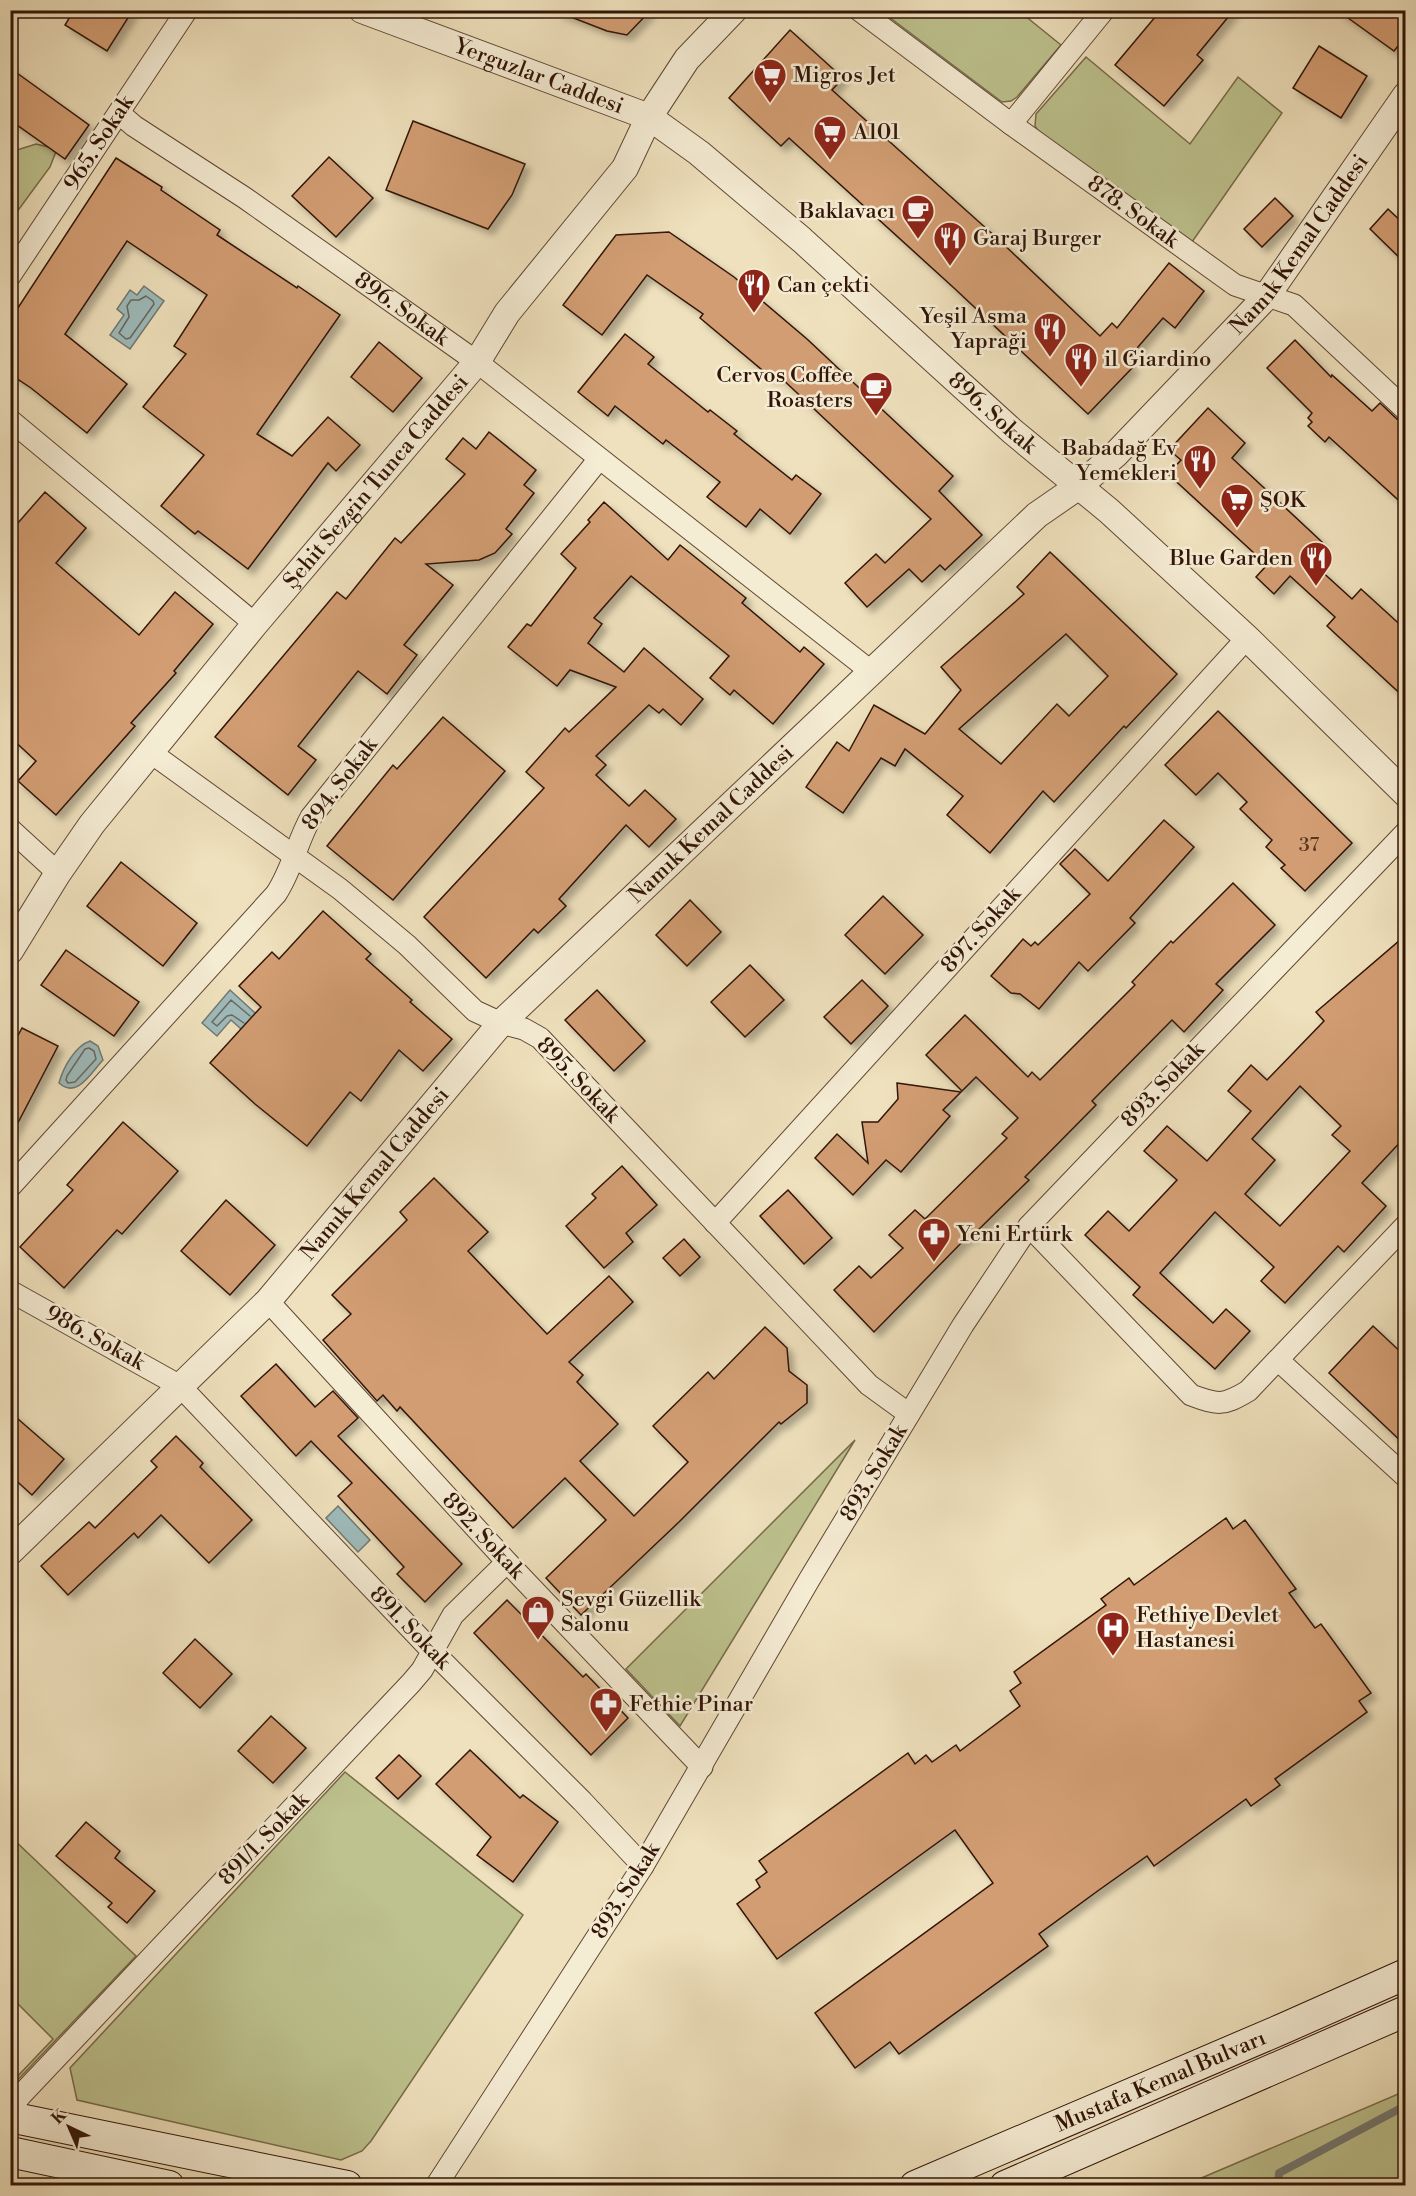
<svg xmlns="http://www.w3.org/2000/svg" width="1416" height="2196" viewBox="0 0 1416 2196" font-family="'Libre Bodoni',serif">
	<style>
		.green { fill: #bdc28e; stroke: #776b4a; stroke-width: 1.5 }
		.water { fill: #9ebbbb; stroke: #727873; stroke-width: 1.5 }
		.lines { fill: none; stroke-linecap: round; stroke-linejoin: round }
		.shore { stroke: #686861; stroke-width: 1.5 }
		.stream { stroke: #727873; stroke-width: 8 }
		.building { fill: #d29d73; stroke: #311407; stroke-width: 1.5; fill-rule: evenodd; filter: url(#shadow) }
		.minor-casing { stroke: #604734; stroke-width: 23 }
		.tertiary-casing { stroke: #604734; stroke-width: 28 }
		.secondary-casing { stroke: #311407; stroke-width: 32 }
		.minor { stroke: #f5ecd4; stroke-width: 21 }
		.tertiary { stroke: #f5ecd4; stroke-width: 26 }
		.secondary { stroke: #f5ecd4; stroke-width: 30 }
		.labels { text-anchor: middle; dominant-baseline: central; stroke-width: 5; stroke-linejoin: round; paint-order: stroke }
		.number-label { font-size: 20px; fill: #593622 }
		.poi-label { font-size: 22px; fill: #311407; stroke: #f5ecd4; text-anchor: start }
		.street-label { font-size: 22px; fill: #311407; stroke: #f5ecd4 }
	</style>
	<defs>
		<filter id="shadow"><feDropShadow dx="5.5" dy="5.5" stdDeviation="3" flood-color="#0004"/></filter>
	</defs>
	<rect width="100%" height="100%" fill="#efe1bd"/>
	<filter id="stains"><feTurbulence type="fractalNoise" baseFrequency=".00333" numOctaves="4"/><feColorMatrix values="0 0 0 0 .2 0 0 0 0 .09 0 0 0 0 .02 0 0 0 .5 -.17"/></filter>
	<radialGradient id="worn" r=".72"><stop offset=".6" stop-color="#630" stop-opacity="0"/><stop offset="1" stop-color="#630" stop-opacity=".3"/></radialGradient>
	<!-- green -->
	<g class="green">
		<path d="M881 11H1019L1061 45 1017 97 1011 101 1002 102Z"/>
		<path d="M1086 57 1190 144 1238 77 1282 113 1192 242 1038 131 1035 126 1036 114Z"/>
		<path d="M36 144 57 149 50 167 11 220V149L17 150Z"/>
		<path d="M855 1440 680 1726 626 1669Z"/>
		<path d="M345 1772 523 1915 371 2141 362 2151 341 2160 77 2100 70 2068Z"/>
		<path d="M10 1836 136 1956 11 2087V2083L53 2039 11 1997Z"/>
		<path d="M1405 2081V2185H1185L1403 2092Z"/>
	</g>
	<!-- water -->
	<g class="water">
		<path d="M144 286 164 301 130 349 110 335 124 315 117 309 130 290 137 295Z"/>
		<path d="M230 990 264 1021 250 1037 231 1020 217 1036 202 1023Z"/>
		<path d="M90 1041 98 1046 103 1060C90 1074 77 1099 59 1083 63 1068 75 1046 90 1041Z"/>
		<path d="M338 1506 370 1540 358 1552 326 1518Z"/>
	</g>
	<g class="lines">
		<!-- shore -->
		<g class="shore">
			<path d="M146 296 153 301 154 304 130 338 126 339 119 333 129 317 127 306 131 300H139Z"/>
			<path d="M244 1023 232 1015 227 1016 217 1026 212 1022 231 1000 250 1016"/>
			<path d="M89 1048 94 1051 96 1059 75 1082 68 1083 66 1080 67 1076 85 1049Z"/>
		</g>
		<!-- stream -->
		<path class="stream" d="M1278 2186 1279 2173 1403 2107"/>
	</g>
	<!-- building -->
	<g class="building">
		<path d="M74 10H133L107 51 65 25Z"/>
		<path d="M558 10H651L627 35 607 31 558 12Z"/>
		<path d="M1161 10H1234L1197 55 1203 60 1164 106 1115 65Z"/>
		<path d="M1337 10H1389L1406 23V36L1394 51Z"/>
		<path d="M790 30 843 78 832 90 998 239 1100 336 1112 323 1117 328 1169 263 1204 291 1175 328 1163 318 1126 361 1133 367 1088 414 954 288 789 138 781 146 729 98Z"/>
		<path d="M1319 46 1367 76 1341 118 1293 88Z"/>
		<path d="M10 68 89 125 65 159 10 120Z"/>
		<path d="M413 121 525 164 512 195 488 229 386 190Z"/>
		<path d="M329 157 373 198 336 237 292 196Z"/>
		<path d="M116 158 162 187 161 190 220 230 217 235 297 288 298 286 340 315 257 434 292 456 328 417 360 445 336 471 328 463 248 569 198 531 195 534 161 506 204 455 143 407 186 354 174 346 207 295 127 241 65 334 127 384 87 433 31 388 10 374V320Z"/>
		<path d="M1275 198 1293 216 1262 247 1244 229Z"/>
		<path d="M1388 209 1406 226V264L1370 229Z"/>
		<path d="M669 232 734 277 807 339 953 476 939 491 982 535 945 570 940 565 922 582 909 569 867 607 845 583 876 554 885 563 931 519 777 374 773 379 700 318 703 314 647 275 602 335 563 305 616 235Z"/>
		<path d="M625 334 654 357 648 364 708 412 710 410 737 431 734 434 792 480 796 475 821 494 790 534 760 509 746 527 707 497 720 482 666 440 663 444 615 406 608 416 578 392Z"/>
		<path d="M1295 340 1331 377 1332 375 1372 411 1380 403 1397 419 1406 422V507L1329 437 1325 442 1308 426 1312 422 1308 418 1312 413 1267 368Z"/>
		<path d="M379 342 422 378 393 412 351 377Z"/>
		<path d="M1208 408 1245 443 1232 458 1322 542 1307 558 1352 599 1361 589 1406 630V699L1327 626 1335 617 1290 576 1274 594 1256 577 1267 565 1168 474 1181 460 1169 450Z"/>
		<path d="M489 432 536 470 524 485 534 493 506 529 512 534 495 553 479 560 426 564 453 585 404 645 417 655 387 694 358 671 298 746 316 760 288 795 215 737 337 592 346 599 395 538 401 543 465 474 446 459 463 438 476 449Z"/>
		<path d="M45 492 86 528 56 563 139 635 175 592 213 624 174 671 176 673 131 723 135 726 56 815 18 781 36 761 10 737V532Z"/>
		<path d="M604 502 668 560 680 545 746 598 742 603 800 652 804 647 824 664 773 724 734 690 730 695 710 678 729 656 631 576 594 618 602 624 588 643 624 672 644 648 703 699 681 725 663 709 659 713 649 705 596 756 606 765 596 775 629 806 645 790 676 819 649 847 626 825 559 899 566 906 538 933 534 929 486 978 424 917 544 788 526 772 565 728 569 732 616 687 570 670 557 686 508 647 527 624 531 626 576 568 561 554 590 522 588 520Z"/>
		<path d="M1050 552 1177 674 1126 728 1124 726 1054 802 1043 791 990 853 947 815 963 796 905 749 895 766 881 758 843 813 806 787 837 742 849 751 874 705 925 734 961 690 941 667 1024 594 1017 587ZM1066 634 1108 676 1069 716 1057 704 1001 764 959 729Z"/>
		<path d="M1218 711 1352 843 1305 891 1281 868 1285 865 1266 847 1272 840 1240 809 1247 802 1218 773 1196 795 1165 765Z"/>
		<path d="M443 717 505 771 393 900 327 846 393 765 397 769Z"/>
		<path d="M1164 820 1194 847 1130 918 1135 923 1088 971 1079 962 1039 1009 1020 994 1011 993 991 976 1023 939 1031 946 1035 942 1038 945 1090 894 1060 864 1075 849 1108 881Z"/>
		<path d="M121 862 197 923 163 966 87 906Z"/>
		<path d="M1233 883 1275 925 1216 984 1223 990 1184 1032 1172 1020 1092 1101 1096 1105 1025 1177 1029 1180 971 1237 969 1235 874 1332 834 1290 859 1266 871 1278 903 1248 889 1235 915 1210 925 1219 1007 1138 1002 1134 1018 1118 976 1077 962 1091 926 1055 965 1015 1028 1077 1032 1072 1040 1080 1135 985 1132 982 1171 941 1173 943Z"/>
		<path d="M883 896 923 935 885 974 845 935Z"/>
		<path d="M690 900 721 932 687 966 656 935Z"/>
		<path d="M323 911 371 954 366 959 412 1000 410 1002 452 1039 423 1071 399 1050 361 1101 350 1092 307 1146 255 1104 210 1063 261 1007 239 986 272 952 279 959Z"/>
		<path d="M1406 935V1136L1362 1183 1386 1206 1344 1252 1338 1246 1285 1303 1261 1281 1274 1267 1215 1212 1160 1273 1213 1323 1226 1309 1250 1331 1215 1369 1133 1295 1140 1287 1085 1235 1108 1211 1129 1231 1177 1180 1144 1151 1167 1126 1207 1161 1251 1111 1228 1091 1251 1065 1267 1080 1324 1021 1316 1012ZM1300 1086 1341 1126 1332 1135 1350 1151 1280 1226 1245 1194 1275 1160 1252 1139Z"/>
		<path d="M66 950 139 1002 114 1036 41 985Z"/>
		<path d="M750 965 784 1000 745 1037 711 1002Z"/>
		<path d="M862 980 888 1006 851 1044 824 1017Z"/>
		<path d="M597 990 645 1041 614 1071 565 1020Z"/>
		<path d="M22 1028 58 1046 10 1138V1050Z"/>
		<path d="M897 1083 961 1092 943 1110 950 1116 901 1172 886 1160 853 1195 815 1158 837 1134 868 1163 862 1122H878L898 1099Z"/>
		<path d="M123 1122 178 1171 122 1234 117 1230 64 1288 20 1247 73 1190 67 1185Z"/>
		<path d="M622 1166 657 1205 626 1233 633 1242 604 1268 566 1226 596 1198 592 1194Z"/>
		<path d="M434 1178 488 1232 468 1251 547 1334 609 1276 633 1302 569 1362 583 1375 577 1382 618 1424 580 1461 634 1516 688 1462 653 1426 708 1372 714 1379 765 1327 787 1348 789 1371 807 1385V1403L781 1424 779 1422 679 1522 581 1615 546 1578 606 1520 565 1478 513 1528 400 1407 397 1411 383 1395 377 1401 323 1340 351 1314 332 1295 407 1220 400 1212Z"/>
		<path d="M788 1190 832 1238 804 1264 760 1216Z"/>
		<path d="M226 1200 275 1245 230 1295 181 1251Z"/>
		<path d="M684 1239 700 1257 680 1276 663 1258Z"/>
		<path d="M1373 1326 1406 1357V1446L1329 1373Z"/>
		<path d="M276 1364 315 1407 333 1391 358 1418 338 1436 462 1564 425 1602 397 1574 404 1567 338 1496 352 1483 311 1441 296 1456 241 1396Z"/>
		<path d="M10 1412 64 1459 32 1495 10 1475Z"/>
		<path d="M176 1436 203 1463 200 1467 252 1520 209 1563 161 1515 138 1538 134 1533 68 1595 41 1566 89 1522 95 1528 157 1467 151 1461Z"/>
		<path d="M1226 1518 1233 1529 1245 1520 1296 1589 1289 1593 1315 1628 1321 1624 1371 1693 1359 1701 1367 1712 1275 1779 1280 1785 1251 1806 1246 1799 1154 1866 1147 1856 1099 1890 1039 1934 1048 1946 899 2054 890 2042 855 2068 815 2013 993 1883 955 1830 777 1959 737 1904 760 1887 756 1880 767 1872 759 1861 908 1753 915 1764 926 1755 932 1762 956 1745 960 1751 1020 1706 1010 1691 1021 1683 1014 1672 1106 1605 1101 1599 1129 1578 1134 1585Z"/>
		<path d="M507 1600 583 1677 586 1674 628 1718 591 1755 474 1633Z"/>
		<path d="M195 1639 232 1674 200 1708 163 1673Z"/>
		<path d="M271 1716 306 1748 273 1783 238 1751Z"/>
		<path d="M470 1750 520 1798 523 1795 558 1822 513 1882 477 1855 491 1837 436 1784Z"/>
		<path d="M399 1755 421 1776 398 1799 376 1778Z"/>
		<path d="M86 1822 120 1851 115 1858 155 1891 127 1923 108 1907 112 1903 56 1856Z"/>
	</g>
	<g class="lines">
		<!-- minor casing -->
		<g class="minor-casing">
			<g id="minor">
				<path d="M859 10 1011 124 1235 285 1294 305 1406 410"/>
				<path id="s1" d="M119 113 134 126 245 198 477 362 873 673"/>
				<path d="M1011 124 1104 10"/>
				<path d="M10 276 187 10"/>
				<path d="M10 420 255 624"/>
				<path d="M150 752 340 889 407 945 475 1011 501 1023 524 1029 540 1038 869 1385 909 1414"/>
				<path d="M10 829 58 873"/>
				<path d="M10 1187 276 894C292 870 297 842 311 817L599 459"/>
				<path d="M715 1223 1247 638"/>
				<path d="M1029 1226 1191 1395C1218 1405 1223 1406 1248 1391L1406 1225"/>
				<path d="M10 1291 180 1386 432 1651 582 1801 643 1866"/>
				<path d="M268 1301 507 1562 702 1767"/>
				<path d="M1278 1360 1406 1477"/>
				<path d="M10 2109 21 2095 411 1683 422 1670 453 1615 507 1562"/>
				<path d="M436 2186 643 1866 809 1580 963 1325 1029 1226 1406 832"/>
			</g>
		</g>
		<!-- tertiary casing -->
		<g class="tertiary-casing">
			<g id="tertiary">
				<path id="s2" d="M362 10 649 117 699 153 802 240 1012 431 1109 511 1247 638 1406 794"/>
				<path id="s3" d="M10 951 58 873 92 824 255 624 477 362 507 313 625 168 649 117 687 59 734 10"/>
				<path id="s4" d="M10 1552 268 1301 501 1023 1037 515 1079 486 1115 455 1266 297 1406 95"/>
			</g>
		</g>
		<!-- secondary casing -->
		<g class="secondary-casing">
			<g id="secondary">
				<path d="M10 2117 347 2186"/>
				<path d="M10 2152 169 2186"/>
				<path id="s5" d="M915 2186 1282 2029 1406 1974"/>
				<path d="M1005 2186 1406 2011"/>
			</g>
		</g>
		<!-- minor -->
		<use href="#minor" class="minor"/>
		<!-- tertiary -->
		<use href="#tertiary" class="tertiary"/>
		<!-- secondary -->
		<use href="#secondary" class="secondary"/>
	</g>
	<!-- icons -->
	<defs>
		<g id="supermarket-pin" transform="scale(1.725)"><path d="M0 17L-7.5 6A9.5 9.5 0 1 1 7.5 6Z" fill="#8f2418" stroke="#f5ecd4"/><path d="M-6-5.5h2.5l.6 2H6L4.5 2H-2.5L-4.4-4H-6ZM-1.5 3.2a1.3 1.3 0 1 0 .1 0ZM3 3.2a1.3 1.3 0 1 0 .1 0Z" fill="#fff"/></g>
		<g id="cafe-pin" transform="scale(1.725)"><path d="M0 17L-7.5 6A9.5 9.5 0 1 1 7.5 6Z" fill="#8f2418" stroke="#f5ecd4"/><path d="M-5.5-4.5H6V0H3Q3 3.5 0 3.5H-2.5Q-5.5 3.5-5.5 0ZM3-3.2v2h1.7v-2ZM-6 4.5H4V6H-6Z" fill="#fff"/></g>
		<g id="restaurant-pin" transform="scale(1.725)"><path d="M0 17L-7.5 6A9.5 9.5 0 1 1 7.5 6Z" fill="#8f2418" stroke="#f5ecd4"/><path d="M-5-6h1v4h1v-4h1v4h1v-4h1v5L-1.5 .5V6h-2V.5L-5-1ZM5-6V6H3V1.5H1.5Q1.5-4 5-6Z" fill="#fff"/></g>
		<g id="pharmacy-pin" transform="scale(1.725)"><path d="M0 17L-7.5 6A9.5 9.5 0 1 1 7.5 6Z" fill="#8f2418" stroke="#f5ecd4"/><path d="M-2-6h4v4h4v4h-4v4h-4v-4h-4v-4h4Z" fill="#fff"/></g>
		<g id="shop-pin" transform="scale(1.725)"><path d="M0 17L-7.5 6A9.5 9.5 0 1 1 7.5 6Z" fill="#8f2418" stroke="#f5ecd4"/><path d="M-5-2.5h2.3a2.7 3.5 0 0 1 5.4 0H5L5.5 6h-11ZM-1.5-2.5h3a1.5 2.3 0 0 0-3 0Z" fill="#fff"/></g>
		<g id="hospital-pin" transform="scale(1.725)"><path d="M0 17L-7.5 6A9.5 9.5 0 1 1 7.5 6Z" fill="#8f2418" stroke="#f5ecd4"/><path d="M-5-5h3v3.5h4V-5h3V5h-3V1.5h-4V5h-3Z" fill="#fff"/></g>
	</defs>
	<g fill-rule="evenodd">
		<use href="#supermarket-pin" x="770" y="75"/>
		<use href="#supermarket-pin" x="830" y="132"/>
		<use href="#cafe-pin" x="918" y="211"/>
		<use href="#restaurant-pin" x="950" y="238"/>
		<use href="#restaurant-pin" x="754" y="285"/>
		<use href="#restaurant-pin" x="1050" y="329"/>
		<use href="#restaurant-pin" x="1081" y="359"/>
		<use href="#cafe-pin" x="876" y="388"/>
		<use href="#restaurant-pin" x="1200" y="461"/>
		<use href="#supermarket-pin" x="1237" y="500"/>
		<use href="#restaurant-pin" x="1316" y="558"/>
		<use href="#pharmacy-pin" x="934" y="1234"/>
		<use href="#shop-pin" x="538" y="1612"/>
		<use href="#hospital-pin" x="1113" y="1628"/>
		<use href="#pharmacy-pin" x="606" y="1704"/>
	</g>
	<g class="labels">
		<!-- number labels -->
		<g class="number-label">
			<text x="1309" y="845">37</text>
		</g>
		<!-- poi labels -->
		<g class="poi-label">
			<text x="793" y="75">Migros Jet</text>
			<text x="853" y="132">A101</text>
			<text x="895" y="211" text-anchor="end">Baklavacı</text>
			<text x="973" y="238">Garaj Burger</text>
			<text x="777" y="285">Can çekti</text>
			<text x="1027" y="316" text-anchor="end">Yeşil Asma<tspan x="1027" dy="25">Yapraği</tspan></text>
			<text x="1104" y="359">il Giardino</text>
			<text x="853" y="375" text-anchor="end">Cervos Coffee<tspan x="853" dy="25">Roasters</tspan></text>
			<text x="1177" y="448" text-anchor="end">Babadağ Ev<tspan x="1177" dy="25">Yemekleri</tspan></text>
			<text x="1260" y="500">ŞOK</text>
			<text x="1293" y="558" text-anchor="end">Blue Garden</text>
			<text x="957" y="1234">Yeni Ertürk</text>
			<text x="561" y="1599">Sevgi Güzellik<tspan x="561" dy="25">Salonu</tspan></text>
			<text x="1136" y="1615">Fethiye Devlet<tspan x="1136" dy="25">Hastanesi</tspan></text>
			<text x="629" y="1704">Fethie Pinar</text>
		</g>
		<!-- street labels -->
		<g class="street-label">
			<text stroke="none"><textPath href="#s2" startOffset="189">Yerguzlar Caddesi</textPath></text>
			<text transform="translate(99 143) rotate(-57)">965. Sokak</text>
			<text transform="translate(1133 212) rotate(36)">878. Sokak</text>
			<text stroke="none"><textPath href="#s4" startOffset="1840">Namık Kemal Caddesi</textPath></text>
			<text stroke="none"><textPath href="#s1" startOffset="344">896. Sokak</textPath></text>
			<text stroke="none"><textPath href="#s2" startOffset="760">896. Sokak</textPath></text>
			<text stroke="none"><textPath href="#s3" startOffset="596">Şehit Sezgin Tunca Caddesi</textPath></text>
			<text transform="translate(340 784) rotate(-53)">894. Sokak</text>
			<text stroke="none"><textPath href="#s4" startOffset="1012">Namık Kemal Caddesi</textPath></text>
			<text transform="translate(981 930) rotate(-48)">897. Sokak</text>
			<text transform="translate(578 1080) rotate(46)">895. Sokak</text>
			<text transform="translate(1163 1085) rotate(-46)">893. Sokak</text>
			<text stroke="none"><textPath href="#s4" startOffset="526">Namık Kemal Caddesi</textPath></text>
			<text transform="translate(95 1338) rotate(29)">986. Sokak</text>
			<text transform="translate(874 1473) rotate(-59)">893. Sokak</text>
			<text transform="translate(483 1536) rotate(47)">892. Sokak</text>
			<text transform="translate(410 1628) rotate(46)">891. Sokak</text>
			<text transform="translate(264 1839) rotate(-46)">891/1. Sokak</text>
			<text transform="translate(626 1891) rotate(-58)">893. Sokak</text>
			<text stroke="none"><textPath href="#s5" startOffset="267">Mustafa Kemal Bulvarı</textPath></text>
		</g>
	</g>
	<!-- margin -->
	<rect width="1416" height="2196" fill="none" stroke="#efe1bd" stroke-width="36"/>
	<rect x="12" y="12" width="1392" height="2172" fill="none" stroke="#311407" stroke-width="3"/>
	<rect x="18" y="18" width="1380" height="2160" fill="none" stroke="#311407" stroke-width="1.5"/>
	<!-- north arrow -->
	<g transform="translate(69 2127) rotate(316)" stroke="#f5ecd4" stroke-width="4.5" paint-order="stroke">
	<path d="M0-4.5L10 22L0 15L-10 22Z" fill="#311407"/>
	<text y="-9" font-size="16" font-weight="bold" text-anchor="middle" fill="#311407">K</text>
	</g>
	<rect width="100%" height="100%" filter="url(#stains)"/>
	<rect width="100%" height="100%" fill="url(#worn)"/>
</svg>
